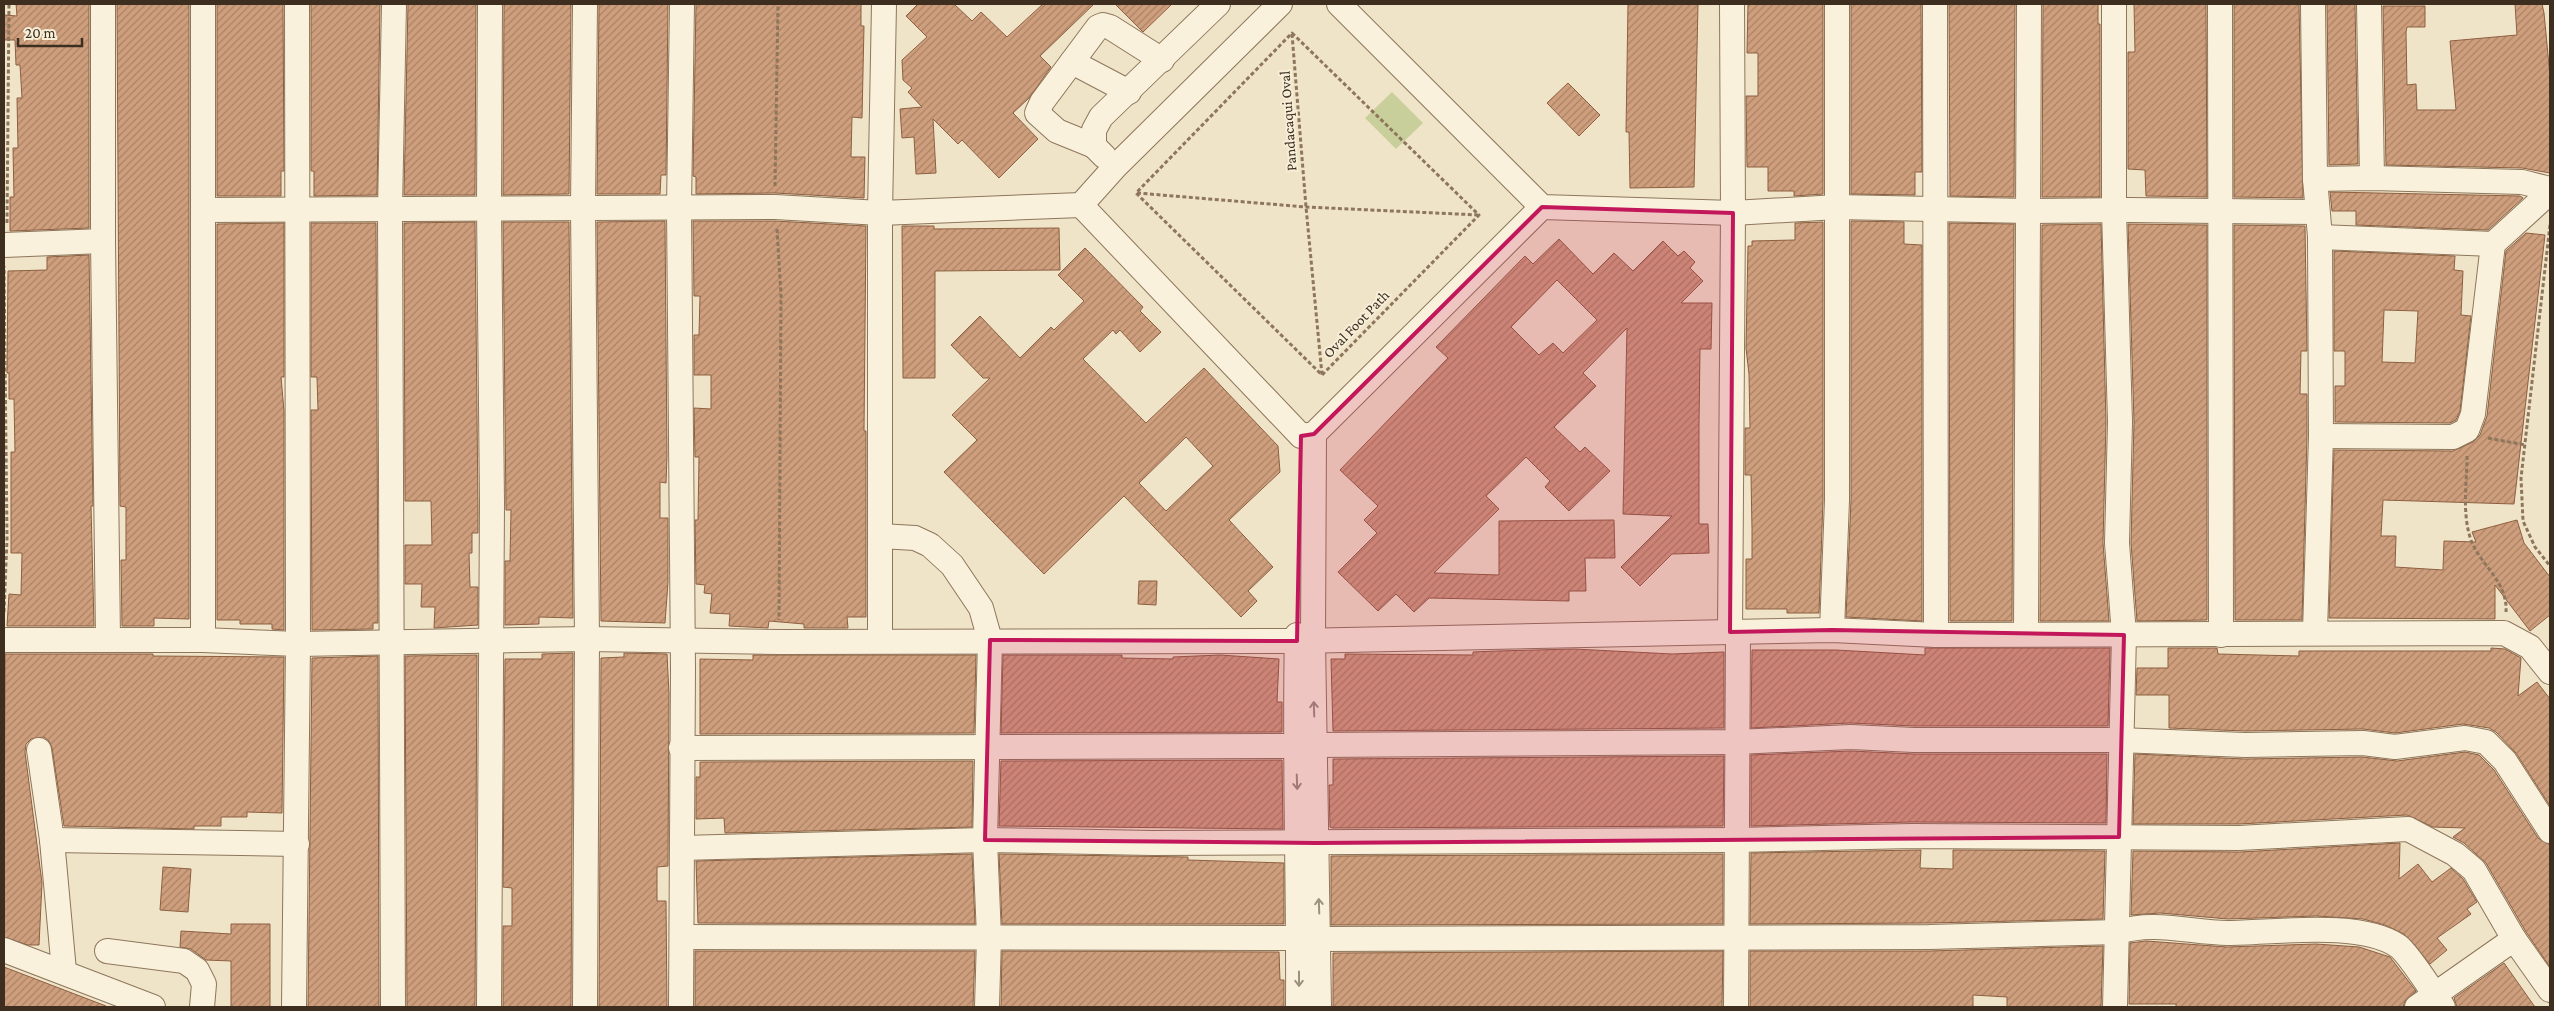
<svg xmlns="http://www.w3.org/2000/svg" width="2554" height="1011" viewBox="0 0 2554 1011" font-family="'Crimson Pro',serif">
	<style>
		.pitch { fill: #c9cf9b }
		.building { fill: url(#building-hatch); stroke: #8d5f41; fill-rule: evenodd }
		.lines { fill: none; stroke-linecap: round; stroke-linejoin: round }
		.minor-casing { stroke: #8d765c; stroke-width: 26 }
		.path { stroke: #8d765c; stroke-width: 3; stroke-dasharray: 4 2.5; stroke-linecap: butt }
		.minor { stroke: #faf1dc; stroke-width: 24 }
		.oneway { stroke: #9c907e }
		.marked { fill: #c2185b; fill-opacity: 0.2; stroke: #c2185b; stroke-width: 4; stroke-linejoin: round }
		.labels { text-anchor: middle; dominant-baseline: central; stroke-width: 4; stroke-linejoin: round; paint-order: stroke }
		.street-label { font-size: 15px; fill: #3d2e20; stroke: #f7eed8 }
	</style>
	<defs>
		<pattern id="building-hatch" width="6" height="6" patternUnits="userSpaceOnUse" patternTransform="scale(1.25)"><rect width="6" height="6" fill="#cf9f7d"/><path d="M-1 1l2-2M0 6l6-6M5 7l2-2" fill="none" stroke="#a98266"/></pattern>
	</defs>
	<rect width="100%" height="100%" fill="#f0e4c8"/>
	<!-- pitch -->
	<path class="pitch" d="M1392 92 1423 123 1396 149 1365 118Z"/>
	<!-- building -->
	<g class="building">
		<path d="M16 4H89V228L10 231V197H14L13 148H18L17 98H22L20 65H16L15 40H4V15L17 16Z"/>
		<path d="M117 4H189V619L154 618V626H122L121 560H126V507L120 506Z"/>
		<path d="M217 4H283L284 171H281V196H217Z"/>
		<path d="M311 4H380L377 195 314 196V171H311Z"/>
		<path d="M408 4H476L475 195H404Z"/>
		<path d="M504 4H571L569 194 503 195Z"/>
		<path d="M599 4H668L666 175H661L660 194H597Z"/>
		<path d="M696 4H861V26H864L862 118 852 117 851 157H865L864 198 775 193 696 194V177L693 176Z"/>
		<path d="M918 4H954L972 21 981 12 1007 37 1043 4H1094L1040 56 1051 67 1029 98 1013 113 1038 139 999 178 962 140 958 144 933 119 936 173 916 174 914 137 902 138 900 109 922 107 908 92 912 88 903 80 902 60 927 37 906 16Z"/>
		<path d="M1115 4H1172L1143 32Z"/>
		<path d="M1628 4H1698L1694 187 1630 188 1629 132H1626Z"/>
		<path d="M1748 4H1823V194L1794 196V191H1768V167H1747L1746 96H1758V53H1747Z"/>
		<path d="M1851 4H1921L1922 172H1915V195L1851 194Z"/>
		<path d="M1949 4H2015L2014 197 1950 196Z"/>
		<path d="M2043 4H2098V24H2100V197H2042Z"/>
		<path d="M2134 4H2206L2207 197 2146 196 2145 170 2128 169V52H2135Z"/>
		<path d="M2234 4H2299L2303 198 2234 197Z"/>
		<path d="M2327 4H2355L2358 164 2329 165Z"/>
		<path d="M2515 4H2542L2544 13 2550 76V173L2522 168 2386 165 2383 6H2425V27H2407L2406 32 2407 85 2416 84 2417 110H2456L2450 41 2517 35Z"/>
		<path d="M1568 83 1600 115 1579 136 1547 103Z"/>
		<path d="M2330 192 2520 196 2523 198 2488 230 2356 225V211H2332Z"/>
		<path d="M665 221 667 456 666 483 660 482V518H668V582L665 623 601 621 597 222Z"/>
		<path d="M693 221H775L866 226 864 431H866V617H847L848 628H804V624L769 621 768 628 729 626 730 614 710 613 712 594 704 593 705 585 696 584 695 520H698L699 457H695L694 408 711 409V375H694V335H699L700 296H694Z"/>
		<path d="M1851 221 1904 222V244L1922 245V621L1846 617 1851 500Z"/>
		<path d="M475 222 478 509V533H472V553H469L470 587H478V625L434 628 435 607H421L422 584H405V545H432L431 501H405L404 223Z"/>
		<path d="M503 222H569L573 618 539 617V624L505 625V561H510L511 510H506Z"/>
		<path d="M1823 222V500L1819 613H1787V609H1746V559H1752V530L1751 475H1745V428H1750L1749 374 1746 348 1748 246H1752V241L1795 240V223Z"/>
		<path d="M284 223V377H281L284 411V630L272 629V624H240V620H217V224Z"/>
		<path d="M311 223H376L378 623H373V629L312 630 311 410H318L317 377H311Z"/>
		<path d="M1949 223 2014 224 2012 621H1950Z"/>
		<path d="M2101 224 2106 422 2103 543 2109 621H2040L2042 225Z"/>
		<path d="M2128 224 2207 225V620L2137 621 2131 543 2134 422Z"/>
		<path d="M2234 225 2305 226 2307 351H2301L2300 394H2307V436L2302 620H2235Z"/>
		<path d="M902 226H934V229L1059 228 1060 270 935 271V378H903Z"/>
		<path d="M2526 233 2545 235 2514 504 2383 500 2381 536H2396L2395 567 2443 570 2444 541 2476 542 2472 532 2517 520 2524 543 2550 577V615L2530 631 2495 585V619L2329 618 2334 450 2453 451 2473 442 2480 435 2487 416 2506 251Z"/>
		<path d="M1559 239 1593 274 1614 253 1633 271 1663 241 1678 256 1684 251 1695 262 1690 268 1703 281 1681 303H1712L1711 349H1700L1699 423V524H1708L1709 553 1672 554 1640 586 1621 567 1672 516 1623 514 1627 328 1583 373 1596 386 1554 427 1580 452 1585 447 1610 471 1569 511 1545 487 1550 481 1526 457 1486 496 1499 509 1434 573 1499 575V521L1614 520 1615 558H1585L1586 591H1569V601L1429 598 1414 612 1396 594 1378 611 1338 572 1377 533 1364 520 1378 506 1340 470 1448 358 1436 347 1525 256 1533 264ZM1557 280 1597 320 1563 353 1553 343 1539 355 1511 327Z"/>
		<path d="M1085 248 1143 307 1140 311 1161 332 1140 352 1120 330 1116 334 1113 330 1083 359 1146 423 1204 368 1278 446 1280 472 1229 520 1273 567 1248 591 1257 601 1241 617 1124 496 1044 574 944 472 977 440 952 415 990 378H983L951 345 980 316 1020 358 1051 327 1054 330 1084 301 1058 275ZM1186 437 1213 466 1166 511 1139 483Z"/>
		<path d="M2334 251 2455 256 2454 270 2463 271 2461 315 2471 316 2460 411 2456 420 2450 423 2335 422V386H2345V351H2334ZM2384 310 2418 311 2415 363 2382 362Z"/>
		<path d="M89 255 93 506H91L94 626H7L9 594 21 595 22 553H11V452H15L14 399H9V373H7L8 271 47 270V257Z"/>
		<path d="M1139 581H1157L1156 605 1138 604Z"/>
		<path d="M1925 648H2110L2108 726H1914L1850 723 1751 728 1752 650H1836L1925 655Z"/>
		<path d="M2168 648H2217L2218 654 2299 656V651H2491V648L2505 649 2521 658 2518 696 2537 682 2550 699V806L2516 753 2496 732 2489 728 2463 724 2395 733 2363 729 2245 731 2169 728V695H2136L2137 668H2168Z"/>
		<path d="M1574 649 1672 654 1724 652V728L1333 731 1331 659H1345V654L1473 655V652L1497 651Z"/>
		<path d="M573 653 571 1007H503V926H512V888L503 887 505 659H542V654Z"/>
		<path d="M624 653 667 654 669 694 668 866 657 867V901H666L667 1007H599L601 658 624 657Z"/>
		<path d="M5 654H153V656L284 657 282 813 247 812V817H221V826H194V829L64 826 52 748 49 741 44 737 31 739 26 744 25 752 42 883 39 945H28L4 937Z"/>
		<path d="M477 655 475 1007H407L405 656Z"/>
		<path d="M753 655H976L974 733 700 734V659L753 660Z"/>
		<path d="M1003 655H1122V658L1173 659V657L1220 655 1279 659 1277 702H1282V732L1001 733Z"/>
		<path d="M378 656 379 1007H308L312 658Z"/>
		<path d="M1851 751 1914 754H2107L2106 823 1912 822 1751 826V755Z"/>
		<path d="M2465 752 2479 755 2494 770 2538 838 2550 845V967L2526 932 2486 863 2464 843 2453 837 2465 828 2433 827 2407 815 2239 824H2133L2135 754 2245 759 2362 757 2397 761Z"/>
		<path d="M1724 756 1723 826 1332 828 1330 827 1329 785H1333V759Z"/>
		<path d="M1282 760 1283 829 999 826 1001 761Z"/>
		<path d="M973 761 972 827 725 833 724 818 696 819V777H700V762Z"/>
		<path d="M2400 843 2399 879 2418 864 2432 882 2451 868 2463 879 2477 902 2467 909 2471 914 2437 938 2447 950 2430 964 2404 934 2385 925 2363 919 2316 916 2228 919 2160 913 2131 915 2133 851 2240 852Z"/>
		<path d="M1921 850 1920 868 1953 869V850L2105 851 2103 919 1929 923 1750 924 1751 853Z"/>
		<path d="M972 854 975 924 698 923 696 861Z"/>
		<path d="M999 854 1188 857V860L1284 863V924H1002Z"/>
		<path d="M1723 854V924L1331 925V856Z"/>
		<path d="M163 867 191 869 188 912 160 910Z"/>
		<path d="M231 924H270V1007H231V961L206 960 191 949 180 947 181 931 231 934Z"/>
		<path d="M2146 941 2227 947 2316 944 2359 947 2390 957 2416 991 2405 1001 2403 1007H2176V1004H2129L2130 943Z"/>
		<path d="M2103 946 2101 1007H2007V997L1973 995V1007H1750V951H1929Z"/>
		<path d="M695 951H975L973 1007H695Z"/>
		<path d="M1002 951 1279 952 1280 980H1284V1007H1001Z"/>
		<path d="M1723 951 1722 1007H1333V953Z"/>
		<path d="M2504 963 2535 1007H2457L2454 998Z"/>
		<path d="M4 967 106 1006V1007H4Z"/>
	</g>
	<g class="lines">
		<!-- minor casing -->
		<g class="minor-casing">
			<g id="minor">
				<path d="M103 4V241L108 639"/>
				<path d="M585 4 583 207 587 639 585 1007"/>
				<path d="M1339 4 1542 207 1733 213 1837 207 2028 211 2129 210 2317 212"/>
				<path d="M1935 4 1936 635"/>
				<path d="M2114 4V210L2120 422 2117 543 2124 635 2115 1007"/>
				<path d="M2220 4 2221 635"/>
				<path d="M2313 4 2315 179 2320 237 2321 436 2315 632"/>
				<path d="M2369 4 2372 178"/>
				<path d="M1072 62 1129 92"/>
				<path d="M1094 146 1057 131 1037 113 1042 102 1098 27 1103 25 1110 27 1162 60"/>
				<path d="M1104 156 1094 146V130L1101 117 1218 4"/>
				<path d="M2315 179 2372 178 2522 182 2550 189"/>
				<path d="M1081 205 1301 436 1314 434 1542 207"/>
				<path d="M204 210 775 207 880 213 1081 205 1115 167 1280 4"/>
				<path d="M2320 237 2493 244"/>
				<path d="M4 245 103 241"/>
				<path d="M1314 434 1313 641 1319 1007"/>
				<path d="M2321 436 2453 437 2467 430 2473 414 2493 244 2550 192"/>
				<path d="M880 536 915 538 930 545 952 565 981 608 990 640 985 840 989 937 987 1007"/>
				<path d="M1832 630 1837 500V4"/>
				<path d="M1730 632 1733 213 1732 4"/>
				<path d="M2026 634 2029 4"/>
				<path d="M1297 635C1294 759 1299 883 1298 1007"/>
				<path d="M4 640H203L298 644 587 639 779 642 1297 641 1832 630 1936 635 2504 633 2530 647 2550 672"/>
				<path d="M203 640V4"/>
				<path d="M880 641V213L884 4"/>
				<path d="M1315 745 1736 742 1851 737 1914 740H2119L2245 745 2363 743 2395 747 2465 738 2486 742 2505 761 2550 831"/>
				<path d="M681 748 1296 746"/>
				<path d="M39 750 52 840 64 971"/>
				<path d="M52 840 297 844"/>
				<path d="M682 848 985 840 1153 843 1737 840 1912 836 2239 838 2408 829 2455 854 2474 870 2514 939 2550 990"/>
				<path d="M683 937 1299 938"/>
				<path d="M1320 939 1929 937 2118 932C2155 920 2191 933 2228 933 2274 933 2359 920 2398 946 2409 954 2434 994 2443 1007"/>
				<path d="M4 950 153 1007"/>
				<path d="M107 951 184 961 197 970 204 984 202 1007"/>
				<path d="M294 1007 298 644 297 4"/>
				<path d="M393 1007 390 209 394 4"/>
				<path d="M489 1007 492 503 489 208 490 4"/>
				<path d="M681 1007 683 669 679 208 682 4"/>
				<path d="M1736 1007 1738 632"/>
				<path d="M2417 1007 2514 939"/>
			</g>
		</g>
		<!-- path -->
		<g class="path">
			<path d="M1292 33 1479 215 1322 375 1136 193Z"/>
			<path d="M1292 34 1306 207 1322 375"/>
			<path d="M775 186 778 4"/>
			<path d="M1137 193 1306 207 1479 215"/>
			<path d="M7 223 9 4"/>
			<path d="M2550 225 2521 478 2523 521 2535 547 2550 566"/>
			<path d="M777 229 781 295 779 620"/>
			<path d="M2488 438 2525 445"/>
			<path d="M2467 456C2467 482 2462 511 2470 537 2478 564 2508 580 2506 612"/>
			<path d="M4 612 7 539 4 266"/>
		</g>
		<!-- minor -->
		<use href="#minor" class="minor"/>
	</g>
	<!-- one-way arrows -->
	<defs><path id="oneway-shaft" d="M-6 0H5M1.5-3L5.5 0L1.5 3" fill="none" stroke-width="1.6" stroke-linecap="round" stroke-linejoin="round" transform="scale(1.25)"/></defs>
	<g class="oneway">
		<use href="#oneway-shaft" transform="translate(1314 709) rotate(-92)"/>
		<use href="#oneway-shaft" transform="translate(1297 782) rotate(88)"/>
		<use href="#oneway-shaft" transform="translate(1319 906) rotate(-92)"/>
		<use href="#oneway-shaft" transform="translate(1299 979) rotate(90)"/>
	</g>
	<!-- marked area -->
	<path class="marked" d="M1542 207 1733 213 1730 632 1832 630 2124 635 2119 837 1316 843 985 840 990 640 1297 641 1301 436 1314 434Z"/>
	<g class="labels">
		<!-- street labels -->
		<g class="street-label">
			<text transform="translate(1288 121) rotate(-94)">Pandacaqui Oval</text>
			<text transform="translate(1356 324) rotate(-46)">Oval Foot Path</text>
		</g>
	</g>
	<!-- border -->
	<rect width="2554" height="1011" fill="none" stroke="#3d2e20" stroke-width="10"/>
	<!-- scale -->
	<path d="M18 38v8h64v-8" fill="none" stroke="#3d2e20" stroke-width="2.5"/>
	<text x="25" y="38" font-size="15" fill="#3d2e20" stroke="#f7eed8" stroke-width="4" paint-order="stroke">20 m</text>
</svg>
